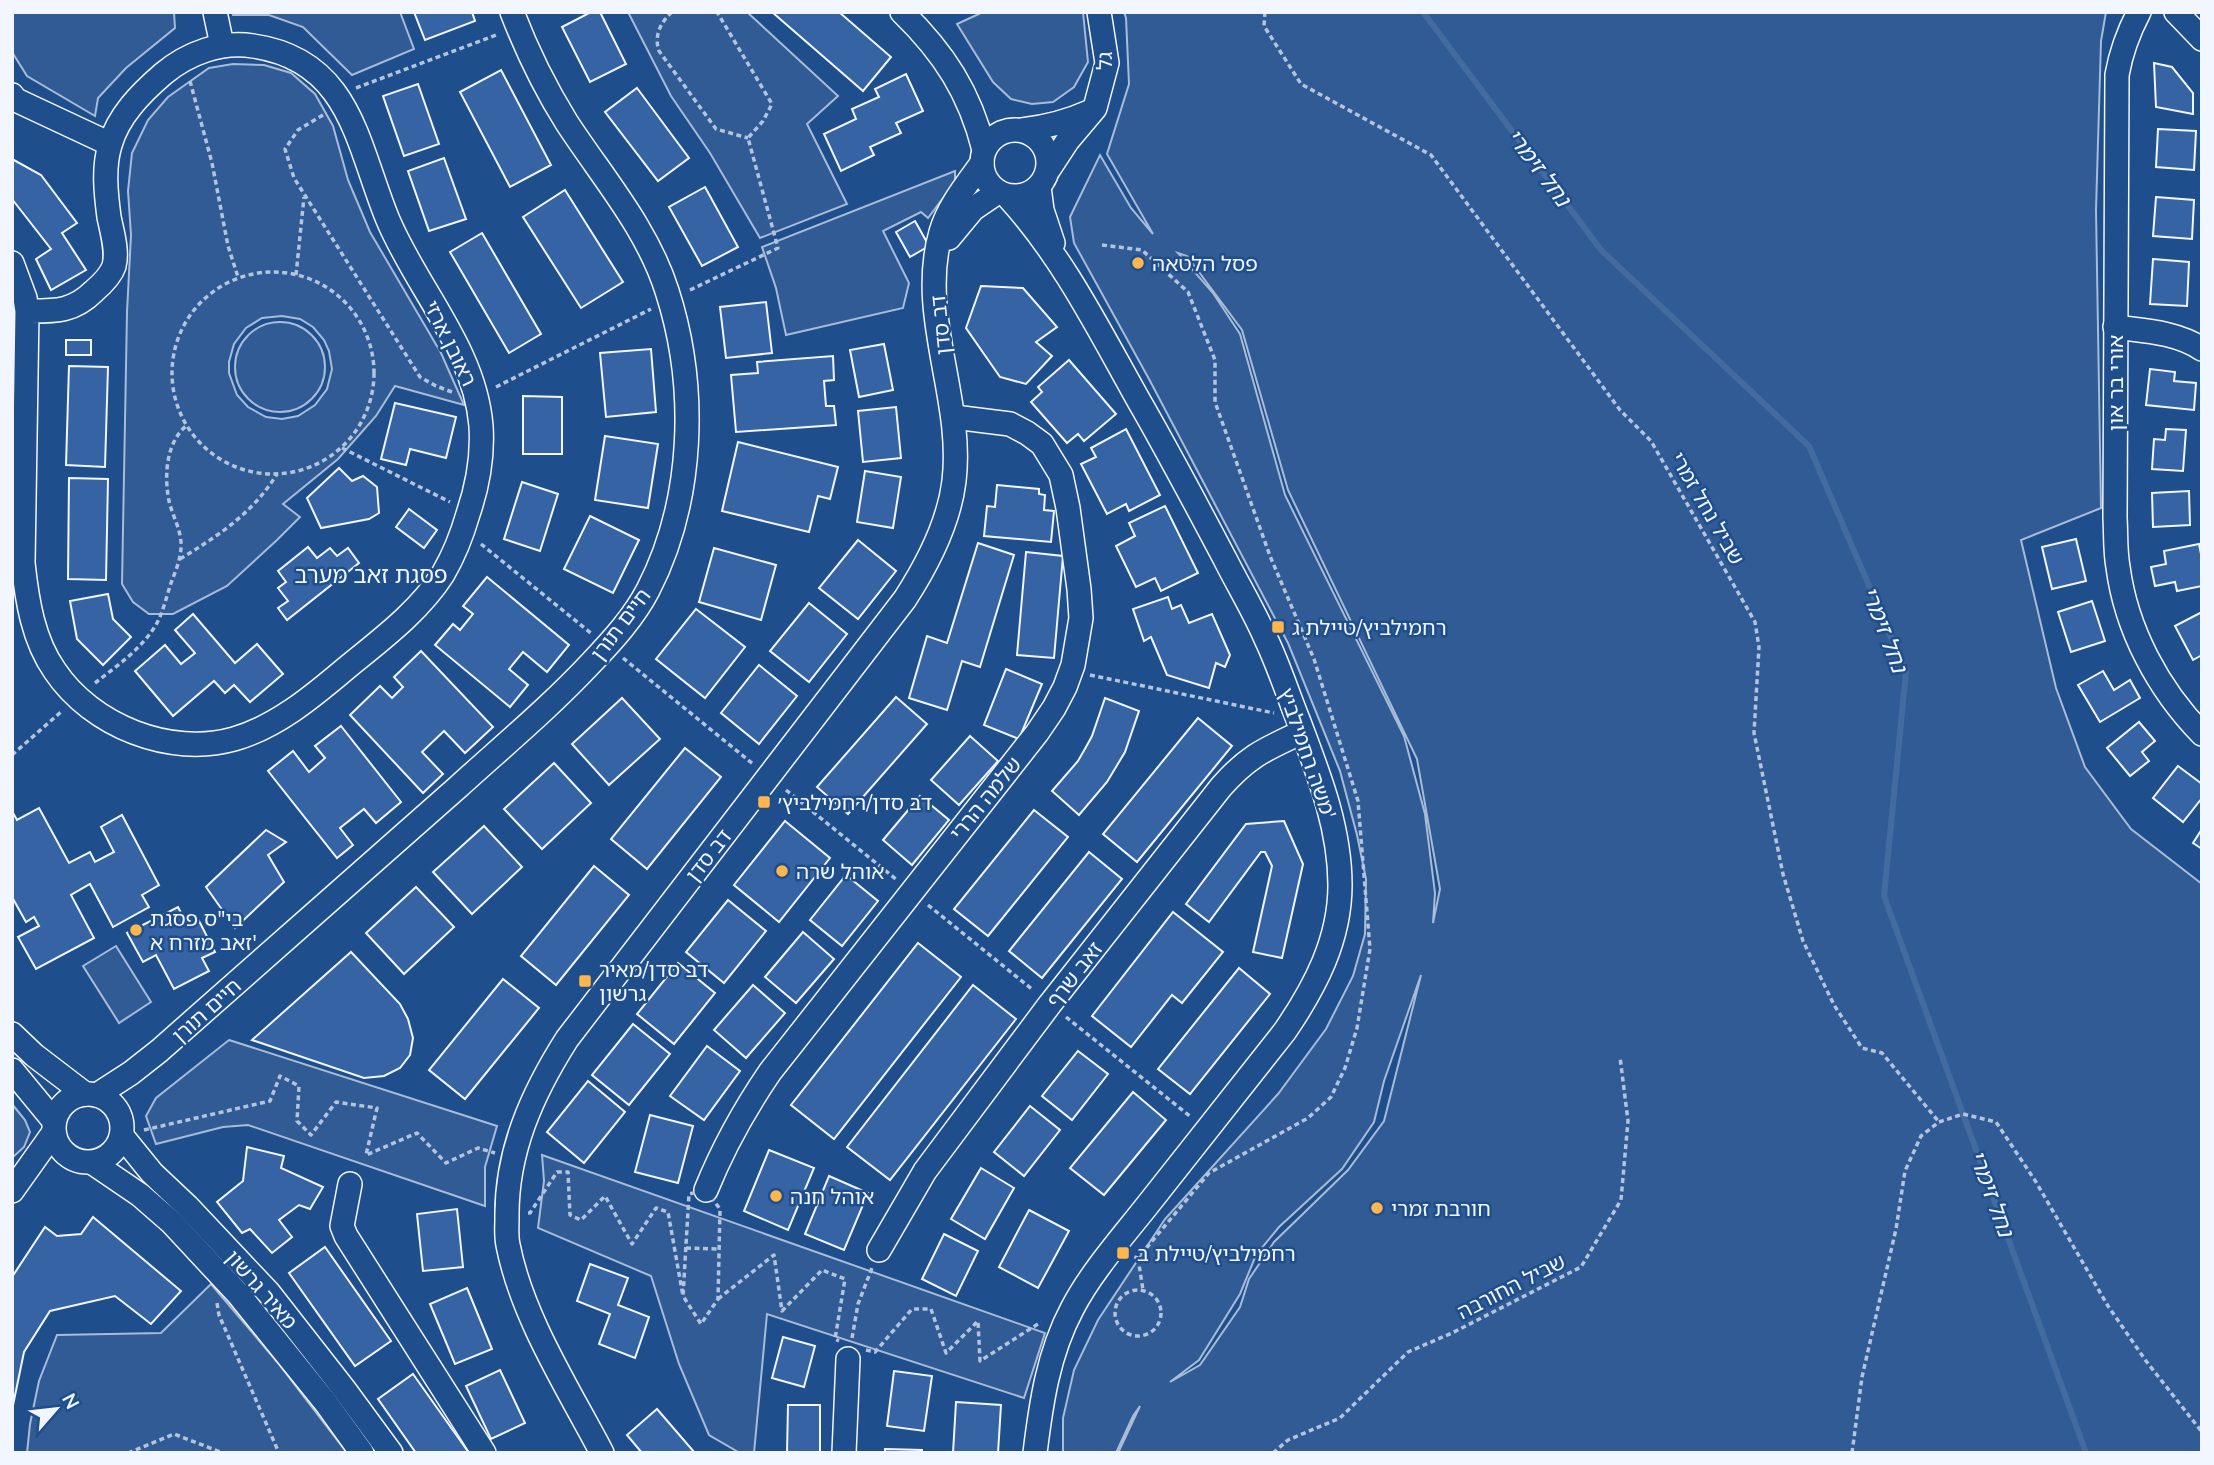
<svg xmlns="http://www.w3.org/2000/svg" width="2214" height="1465" viewBox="0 0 2214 1465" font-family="Mulish,'Noto Sans Hebrew',sans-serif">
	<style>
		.built { fill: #305b95; stroke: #a8bbd7; stroke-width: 2; fill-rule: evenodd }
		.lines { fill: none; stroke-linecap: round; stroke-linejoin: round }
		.stream { stroke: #446ba0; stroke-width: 6 }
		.building { fill: #3563a3; stroke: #f2f6ff; stroke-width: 2 }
		.minor-casing { stroke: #f2f6ff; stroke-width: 26 }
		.path { stroke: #b3c4dc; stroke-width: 3.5; stroke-dasharray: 5 3.5; stroke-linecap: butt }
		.minor { stroke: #1f4e8c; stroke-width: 23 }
		.poi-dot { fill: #ffb74d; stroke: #1f4e8c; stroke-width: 2.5 }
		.labels { text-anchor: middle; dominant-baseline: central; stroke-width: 5; stroke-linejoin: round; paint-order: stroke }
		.street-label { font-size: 21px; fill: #f2f6ff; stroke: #1f4e8c }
		.poi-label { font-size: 21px; fill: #f2f6ff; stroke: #1f4e8c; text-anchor: start }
		.water-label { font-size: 23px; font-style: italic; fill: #f2f6ff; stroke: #1f4e8c }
		.neighbourhood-label { font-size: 23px; fill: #f2f6ff; stroke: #1f4e8c }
	</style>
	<rect width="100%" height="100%" fill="#1f4e8c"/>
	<!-- built -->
	<g class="built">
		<path d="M12 12H174L175 28 126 68 98 98 95 116 27 76 12 52Z"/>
		<path d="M232 12H400L414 49 352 75 303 27 269 15H233Z"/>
		<path d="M628 12H747L838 96 807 124 847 204 760 238 710 153 671 96Z"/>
		<path d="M983 12H1083L1088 62 1074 87 1053 102 1032 104 1011 99 993 82 957 24Z"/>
		<path d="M1124 12H2106L2101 41 2096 210 2101 508 2021 540 2056 688 2085 767 2131 829 2202 884V1453H1118L1140 1406 1133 1416 1116 1453H1063V1418L1074 1370 1098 1320 1165 1219 1278 1094 1326 1029 1353 976 1365 934 1366 879 1357 835 1340 771 1288 643 1149 379 1074 243 1070 217 1100 155 1131 208 1153 234 1107 154 1129 84 1126 18ZM1178 253 1187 256 1242 330 1288 490 1417 759 1440 889 1433 923 1435 893 1425 814 1404 736 1285 495 1240 334 1213 293ZM1421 975 1384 1121 1348 1170 1274 1242 1249 1279 1240 1307 1200 1365 1170 1382 1199 1360 1240 1294 1256 1255 1279 1227 1342 1169 1374 1122 1384 1081Z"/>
		<path d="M233 64 264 65 291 73 315 94 333 126 348 180 370 232 441 353 464 405 395 386 376 416 338 459 283 504 300 517 277 540 227 586 173 614H149L133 602 122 584 127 312 131 235 128 191 132 153 148 120 168 97 209 68ZM282 316 300 319 313 327 324 340 329 351 332 369 327 389 315 405 298 416 282 419 266 417 248 407 237 395 229 373V362L234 344 246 328 262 318Z"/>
		<path d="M955 171V182L928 218 921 212 883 231 909 283 903 308 786 335 776 288 762 247Z"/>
		<circle cx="280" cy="367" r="45"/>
		<path d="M116 946 151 1002 119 1023 83 966Z"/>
		<path d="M229 1040 497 1126 485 1167V1206L248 1125 223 1127 156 1144 146 1116 156 1098Z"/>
		<path d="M12 1104 25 1120 30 1132 24 1147 12 1158Z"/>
		<path d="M542 1155 1045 1333 1024 1398 767 1314 754 1453H740L709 1435 679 1364 651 1276 538 1228 544 1181Z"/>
		<path d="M211 1284 278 1363 347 1453H27L30 1424 39 1381 57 1335 161 1333Z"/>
	</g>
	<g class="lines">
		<!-- stream -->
		<path class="stream" d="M1423 12 1601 250 1809 446 1906 672 1884 896 2086 1453"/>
	</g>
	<!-- building -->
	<g class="building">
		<path d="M414 12H472L475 21 425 40Z"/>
		<path d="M591 12H600L626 64 590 82 562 27Z"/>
		<path d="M772 12H839L891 57 863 91Z"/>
		<path d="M2154 63 2172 67 2193 93V114L2156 107Z"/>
		<path d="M501 70 551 165 510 187 460 92Z"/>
		<path d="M906 74 923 111 896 123 901 133 870 147 874 155 841 171 824 134 856 119 852 109 879 97 875 89Z"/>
		<path d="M418 84 439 144 404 156 383 96Z"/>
		<path d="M637 88 689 158 658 181 605 112Z"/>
		<path d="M2158 129 2196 131 2194 170 2156 167Z"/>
		<path d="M444 158 466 219 429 231 408 171Z"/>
		<path d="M12 159 41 175 77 223 62 233 86 270 51 290 36 259 51 249 12 199Z"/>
		<path d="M705 187 738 247 702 266 669 207Z"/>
		<path d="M565 190 623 282 581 308 523 217Z"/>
		<path d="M2156 197 2194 200 2192 239 2153 236Z"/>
		<path d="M915 221 929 246 910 257 896 232Z"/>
		<path d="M482 233 541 334 509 353 450 252Z"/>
		<path d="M2153 259 2189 262 2187 306 2150 304Z"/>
		<path d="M981 286 1023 288 1057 327 1036 342 1052 356 1026 384 1000 377 966 328Z"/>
		<path d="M766 302 772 353 726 358 720 307Z"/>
		<rect x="66" y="340" width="25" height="15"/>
		<path d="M884 344 893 390 859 397 850 350Z"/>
		<path d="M651 349 656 412 606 417 600 353Z"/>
		<path d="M833 356 834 380 824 381 826 406H834L836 425 736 432 731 375 758 373 757 362Z"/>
		<path d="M1069 360 1116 414 1084 441 1078 434 1067 443 1031 402 1042 392 1038 387Z"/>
		<path d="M69 366 108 367 105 467 66 465Z"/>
		<path d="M2150 369 2175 372 2174 381 2196 383 2194 410 2146 405Z"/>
		<path d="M523 396 562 397V454H523Z"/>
		<path d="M395 403 456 417 446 458 410 449 406 465 381 459Z"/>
		<path d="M896 407 901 458 863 462 858 411Z"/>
		<path d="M1126 429 1160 495 1129 511 1126 504 1107 514 1081 464 1096 457 1091 448Z"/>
		<path d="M2166 429 2186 430 2183 471 2152 469 2154 439 2165 440Z"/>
		<path d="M605 436 658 444 648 508 595 500Z"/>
		<path d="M738 442 838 467 830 499 818 496 809 532 722 511Z"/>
		<path d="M339 468 352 481 363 476 377 487 379 513 369 519 321 528 307 498Z"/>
		<path d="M865 471 901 477 893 528 857 522Z"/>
		<path d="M69 478 108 479 106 580 68 579Z"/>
		<path d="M522 482 558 494 540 551 504 539Z"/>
		<path d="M997 485 1039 489V494L1045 495 1044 510 1054 511 1051 542 984 536 987 506 995 507Z"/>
		<path d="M2189 491 2190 525 2153 527 2152 493Z"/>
		<path d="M1165 506 1198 573 1161 591 1155 578 1136 587 1116 546 1135 536 1129 523Z"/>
		<path d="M409 509 437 530 424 548 396 527Z"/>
		<path d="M590 516 639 540 613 593 564 569Z"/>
		<path d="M2076 539 2086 581 2052 589 2042 547Z"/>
		<path d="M858 540 896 571 858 619 819 588Z"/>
		<path d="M978 543 1014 555 980 667 962 661 947 710 909 698 927 636 947 643Z"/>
		<path d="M2199 544 2202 559V586L2177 591 2175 582 2155 586 2151 567 2166 564 2164 551Z"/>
		<path d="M308 547 317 558 330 548 337 556 348 548 359 563 287 620 278 608 288 601 278 588 286 582 278 571Z"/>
		<path d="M714 548 776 565 761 620 699 602Z"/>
		<path d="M1026 552 1063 556 1054 658 1017 655Z"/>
		<path d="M487 577 569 645 547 672 523 652 509 669 528 685 510 707 435 645 453 624 460 630 473 614 463 606Z"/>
		<path d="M108 594 113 619 131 637 103 665 77 639 70 601Z"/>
		<path d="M1168 597 1172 609 1181 605 1189 623 1212 614 1230 655 1225 667 1216 663 1209 688 1167 675 1151 637 1144 641 1133 609Z"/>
		<path d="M2092 601 2105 641 2071 652 2058 612Z"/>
		<path d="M809 603 847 634 809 682 770 651Z"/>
		<path d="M696 609 745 647 705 698 656 659Z"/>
		<path d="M2202 612V655L2193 660 2175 626Z"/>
		<path d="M193 614 235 663 257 644 283 674 250 702 234 685 225 693 214 681 173 716 135 671 165 645 181 664 195 653 175 630Z"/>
		<path d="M421 651 493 727 465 753 444 731 422 752 443 774 423 793 350 715 380 686 392 698 403 687 394 677Z"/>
		<path d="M759 665 797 696 759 744 721 713Z"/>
		<path d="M1006 669 1042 684 1019 739 984 725Z"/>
		<path d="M2103 671 2114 690 2130 680 2140 698 2100 722 2078 685Z"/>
		<path d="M896 697 927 724 848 814 817 787Z"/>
		<path d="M622 698 660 739 609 785 572 744Z"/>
		<path d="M1105 698 1139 711 1125 752 1107 782 1079 815 1052 791 1078 761 1086 747 1092 736Z"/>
		<path d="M1198 718 1232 746 1137 862 1103 834Z"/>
		<path d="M2139 722 2155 741 2142 752 2149 761 2130 776 2107 748Z"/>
		<path d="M341 726 401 802 376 823 364 809 340 828 353 845 337 858 268 771 293 751 309 772 325 758 315 746Z"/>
		<path d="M970 736 998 761 959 805 931 780Z"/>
		<path d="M685 748 721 777 647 869 611 839Z"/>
		<path d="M554 763 591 803 542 849 504 809Z"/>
		<path d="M2178 766 2202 784V798L2183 822 2153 798Z"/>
		<path d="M920 796 949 820 912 865 883 840Z"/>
		<path d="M39 808 69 863 90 852 95 862 114 852 101 827 122 815 159 885 142 895 149 907 113 927 90 884 71 895 94 938 36 969 18 937 39 926 34 917 26 922 12 897V811L17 820Z"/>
		<path d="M1034 810 1068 837 988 936 954 909Z"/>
		<path d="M785 821 830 858 779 922 734 885Z"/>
		<path d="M1284 821 1303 864 1282 958 1253 952 1272 866 1265 852H1261L1209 922 1186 904 1246 824Z"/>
		<path d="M484 826 522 867 472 914 433 872Z"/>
		<path d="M2202 829V849L2193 843Z"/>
		<path d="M266 830 286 842 268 855 284 882 235 928 206 887Z"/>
		<path d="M1089 852 1122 879 1042 978 1009 951Z"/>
		<path d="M594 866 629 895 556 985 521 956Z"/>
		<path d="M846 875 878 901 842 946 810 920Z"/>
		<path d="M416 887 454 927 404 974 366 933Z"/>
		<path d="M728 900 766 931 724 983 686 952Z"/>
		<path d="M178 907 185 921 196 915 215 952 202 958 209 971 174 989 156 955 143 962 127 933Z"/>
		<path d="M1173 912 1223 952 1182 1003 1172 995 1131 1047 1092 1016Z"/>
		<path d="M803 932 834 959 796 1003 765 977Z"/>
		<path d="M918 943 961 977 834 1139 791 1105Z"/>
		<path d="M351 952 400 1004 408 1019 413 1038 410 1055 400 1068 384 1076 364 1078 252 1040Z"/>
		<path d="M678 963 715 993 674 1044 637 1014Z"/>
		<path d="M1239 968 1270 994 1190 1094 1158 1069Z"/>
		<path d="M503 979 539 1008 465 1099 429 1070Z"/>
		<path d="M753 985 785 1013 746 1058 714 1030Z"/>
		<path d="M973 985 1016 1019 890 1180 847 1147Z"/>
		<path d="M633 1024 670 1054 629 1105 592 1075Z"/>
		<path d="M707 1046 740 1071 704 1120 670 1096Z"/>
		<path d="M1078 1051 1108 1074 1072 1120 1042 1096Z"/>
		<path d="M588 1081 625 1112 584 1163 547 1132Z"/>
		<path d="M1133 1092 1166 1120 1104 1195 1070 1168Z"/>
		<path d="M1030 1106 1060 1130 1024 1176 994 1152Z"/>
		<path d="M650 1115 693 1126 678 1183 635 1172Z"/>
		<path d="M247 1147 284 1156 281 1168 323 1187 310 1209 299 1205 279 1220 292 1237 272 1253 250 1229 242 1233 217 1202 243 1181Z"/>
		<path d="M769 1150 814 1168 788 1230 744 1211Z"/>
		<path d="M981 1168 1014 1188 985 1239 951 1219Z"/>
		<path d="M829 1176 868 1193 844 1250 805 1234Z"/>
		<path d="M457 1209 463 1267 423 1271 417 1214Z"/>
		<path d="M1029 1210 1069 1231 1038 1288 999 1267Z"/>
		<path d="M93 1217 181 1291 151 1324 115 1296 50 1311 24 1352 12 1410V1277L45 1227 57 1236 81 1234Z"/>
		<path d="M944 1234 978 1251 956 1296 922 1279Z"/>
		<path d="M325 1247 391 1341 355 1366 289 1273Z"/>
		<path d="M590 1264 628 1278 618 1305 649 1317 635 1358 599 1344 610 1314 577 1301Z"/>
		<path d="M467 1288 492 1349 455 1364 430 1304Z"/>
		<path d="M783 1337 815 1346 804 1387 772 1378Z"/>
		<path d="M500 1370 525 1423 491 1439 466 1386Z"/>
		<path d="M894 1371 932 1376 924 1431 887 1426Z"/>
		<path d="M413 1374 469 1453H416L378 1399Z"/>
		<path d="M956 1402 1001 1405 998 1453H953Z"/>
		<path d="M788 1405H820V1453H787Z"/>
		<path d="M657 1409 695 1453H642L627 1435Z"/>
		<path d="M885 1449 922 1450V1453H885Z"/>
	</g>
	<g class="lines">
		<!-- minor casing -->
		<g class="minor-casing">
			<g id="minor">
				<path d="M215 12 222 45"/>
				<path d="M902 12C944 53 970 93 984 150"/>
				<path d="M2139 12C2128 33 2121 52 2117 75L2115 518C2116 534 2115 551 2118 567 2126 629 2158 689 2202 734"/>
				<path d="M2176 12 2202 39"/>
				<path d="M12 95 16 100 110 144"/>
				<circle cx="1015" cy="163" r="33"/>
				<path d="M1022 130C1046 127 1067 122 1089 112"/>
				<path d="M1049 169 1068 140 1095 108 1107 63 1099 12"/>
				<path d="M1039 187 1042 210 1053 243"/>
				<path d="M1008 197C1063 257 1099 330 1139 401 1169 453 1197 506 1225 559 1238 585 1254 611 1266 639 1279 666 1288 695 1299 722 1319 775 1340 828 1340 885 1340 940 1315 987 1285 1031 1240 1088 1195 1145 1150 1202 1124 1235 1091 1272 1072 1309 1048 1354 1041 1404 1035 1453"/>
				<path d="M949 238 973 209 998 192"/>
				<path d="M12 263 25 298 27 311 23 563C27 600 33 640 55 671 92 726 170 757 234 739 276 727 312 697 344 670 379 641 418 613 443 574 454 555 462 535 468 514 478 485 483 457 481 426 475 349 417 289 388 220 357 145 351 60 253 46 221 41 188 53 163 74 141 93 118 116 110 145 103 168 106 194 109 217 112 232 118 251 114 266 111 275 101 285 94 291 73 312 55 311 27 311"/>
				<path d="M2115 327C2145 331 2176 332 2202 349"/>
				<path d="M12 1034 34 1055 85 1094"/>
				<path d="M12 1070 54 1121"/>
				<circle cx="88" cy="1128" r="34"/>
				<path d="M97 1095 131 1073 159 1051C259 963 358 875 458 787 503 746 550 707 592 662 612 641 634 617 648 590 694 501 698 387 667 291 647 228 603 178 567 123 545 88 527 51 512 12"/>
				<path d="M122 1136 152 1173 187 1206 269 1293 344 1389 391 1453"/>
				<path d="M93 1163 140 1195 171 1222 239 1295 326 1403 362 1453"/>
				<path d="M350 1184 342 1226 346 1236 484 1453"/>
				<path d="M706 1190C723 1148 744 1110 770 1072L1037 733 1054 708 1065 687 1073 665 1081 618 1079 589 1068 508 1061 475 1042 444 1027 433 1010 424 954 417"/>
				<path d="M12 1191 54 1132"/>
				<path d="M879 1250 925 1171 1050 1004 1221 787C1249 755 1266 749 1302 732"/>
				<path d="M602 1453C568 1388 522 1317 508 1245 506 1236 507 1227 507 1218 506 1152 532 1094 567 1039L905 599C927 565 949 523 954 481 964 398 917 315 941 232 948 207 967 184 982 163"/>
				<path d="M844 1453 848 1359"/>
			</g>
		</g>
		<!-- path -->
		<g class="path">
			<path d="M672 12C660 23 654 36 659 51L716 129 748 138"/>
			<path d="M1265 12 1264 26 1301 84 1431 155 1620 410 1651 441 1755 622 1759 647 1754 733 1783 874 1803 941 1834 1005 1862 1048 1882 1053 1939 1122"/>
			<path d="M190 81 212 163 228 246 238 277"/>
			<path d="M356 88 499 34"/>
			<path d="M323 115 298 130 285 149 294 178 420 377 436 386 452 392"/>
			<path d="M1102 245 1142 250 1188 292 1215 360V402L1270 556 1314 659 1358 801 1370 949 1357 1028 1345 1068 1331 1097 1308 1118 1209 1173 1138 1258 1131 1256"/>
			<circle cx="273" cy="373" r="101"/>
			<path d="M296 275 304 197"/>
			<path d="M690 290 778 248 748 138 763 121 772 104 717 12"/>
			<path d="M496 387 651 309"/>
			<path d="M342 448 450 502"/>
			<path d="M481 544 592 634"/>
			<path d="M180 559C218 536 253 513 277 474"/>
			<path d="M623 658 753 764"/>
			<path d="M1090 675 1274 713"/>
			<path d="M95 683C118 665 146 646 159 619 164 608 167 595 171 583 176 570 182 556 181 542 180 528 172 514 169 501 164 476 166 443 186 426"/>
			<path d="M12 755 62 711"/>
			<path d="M786 790 897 880"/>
			<path d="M928 905 1033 990"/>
			<path d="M1066 1017 1191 1117"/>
			<path d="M144 1130 270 1101 280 1076 299 1086 297 1121 311 1135 336 1102 377 1108 366 1155 417 1133 446 1163 478 1148 495 1153"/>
			<path d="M706 1190 720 1209 718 1299 701 1324 683 1296 689 1194Z"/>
			<path d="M528 1213H530L557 1172H568L570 1215 581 1220 605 1196 632 1244 656 1208 668 1212 683 1296"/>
			<path d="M686 1248 719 1249"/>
			<path d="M1138 1258 1143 1290"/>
			<circle cx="1138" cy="1313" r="23"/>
			<path d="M718 1299 774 1255 782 1311 822 1270 845 1279 835 1339 839 1341"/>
			<path d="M217 1303 219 1315 279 1453"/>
			<path d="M852 1338 858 1304 872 1268"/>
			<path d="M866 1350 875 1352 912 1309H931L946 1353 978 1321 980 1361 1041 1322"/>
			<path d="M128 1453 174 1434 223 1453"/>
			<path d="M1273 1453 1288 1440 1340 1418 1408 1352 1452 1333 1581 1267 1621 1200 1628 1121 1620 1057"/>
			<path d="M1852 1453 1862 1377 1896 1229 1905 1171 1921 1136 1939 1122 1963 1114 1996 1122 2036 1182 2108 1306 2146 1361 2202 1432"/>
		</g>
		<!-- minor -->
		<use href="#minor" class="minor"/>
	</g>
	<!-- markers -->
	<g class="poi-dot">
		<circle cx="1138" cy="263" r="7"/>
		<rect x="1271" y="620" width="14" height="14" rx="3.5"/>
		<rect x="757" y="795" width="14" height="14" rx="3.5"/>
		<circle cx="782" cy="871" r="7"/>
		<circle cx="136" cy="930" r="7"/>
		<rect x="578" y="974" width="14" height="14" rx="3.5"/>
		<circle cx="776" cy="1196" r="7"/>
		<circle cx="1377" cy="1208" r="7"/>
		<rect x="1116" y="1246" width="14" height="14" rx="3.5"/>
	</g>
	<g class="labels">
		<!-- street labels -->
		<g class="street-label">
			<text transform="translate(1104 61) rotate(-89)">גל</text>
			<text transform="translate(940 325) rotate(-96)">דב סדן</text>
			<text transform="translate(451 343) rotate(64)">ראובן ארזי</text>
			<text transform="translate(2115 383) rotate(-90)">אורי בר און</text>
			<text transform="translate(1708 508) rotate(60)">שביל נחל זמרי</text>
			<text transform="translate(620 624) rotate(-53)">חיים תורן</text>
			<text transform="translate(1308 753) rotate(71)">משה רחמילביץ'</text>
			<text transform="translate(985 798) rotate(-51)">שלמה הררי</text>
			<text transform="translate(708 855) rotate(-52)">דב סדן</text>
			<text transform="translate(1074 974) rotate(-52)">זאב שרף</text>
			<text transform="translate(206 1010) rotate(-42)">חיים תורן</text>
			<text transform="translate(1511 1286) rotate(-27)">שביל החורבה</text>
			<text transform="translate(262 1289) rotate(49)">מאיר גרשון</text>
		</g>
		<!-- poi labels -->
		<g class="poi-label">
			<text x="1152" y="263">פסל הלטאה</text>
			<text x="1292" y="627">רחמילביץ/טיילת ג</text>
			<text x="778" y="802">דב סדן/רחמילביץ׳</text>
			<text x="796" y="871">אוהל שרה</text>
			<text x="150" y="918">בי"ס פסגת<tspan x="150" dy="24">זאב מזרח א'</tspan></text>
			<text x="599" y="969">דב סדן/מאיר<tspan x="599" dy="24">גרשון</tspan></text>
			<text x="790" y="1196">אוהל חנה</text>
			<text x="1391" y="1208">חורבת זמרי</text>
			<text x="1137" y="1253">רחמילביץ/טיילת ב</text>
		</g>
		<!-- water labels -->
		<g class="water-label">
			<text transform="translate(1539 167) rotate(53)">נחל זימרי</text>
			<text transform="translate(1885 629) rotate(69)">נחל זימרי</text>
			<text transform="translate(1992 1193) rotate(70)">נחל זימרי</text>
		</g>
		<!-- neighbourhood labels -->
		<g class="neighbourhood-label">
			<text x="371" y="574">פסגת זאב מערב</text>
		</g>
	</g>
	<!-- border -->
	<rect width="2214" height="1465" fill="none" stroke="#f2f6ff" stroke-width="28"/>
	<!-- north arrow -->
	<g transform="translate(56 1409) rotate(62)" stroke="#1f4e8c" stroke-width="5" paint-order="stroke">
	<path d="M0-5L12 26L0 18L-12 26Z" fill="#f2f6ff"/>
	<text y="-10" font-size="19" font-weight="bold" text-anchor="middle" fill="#f2f6ff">N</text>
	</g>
</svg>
